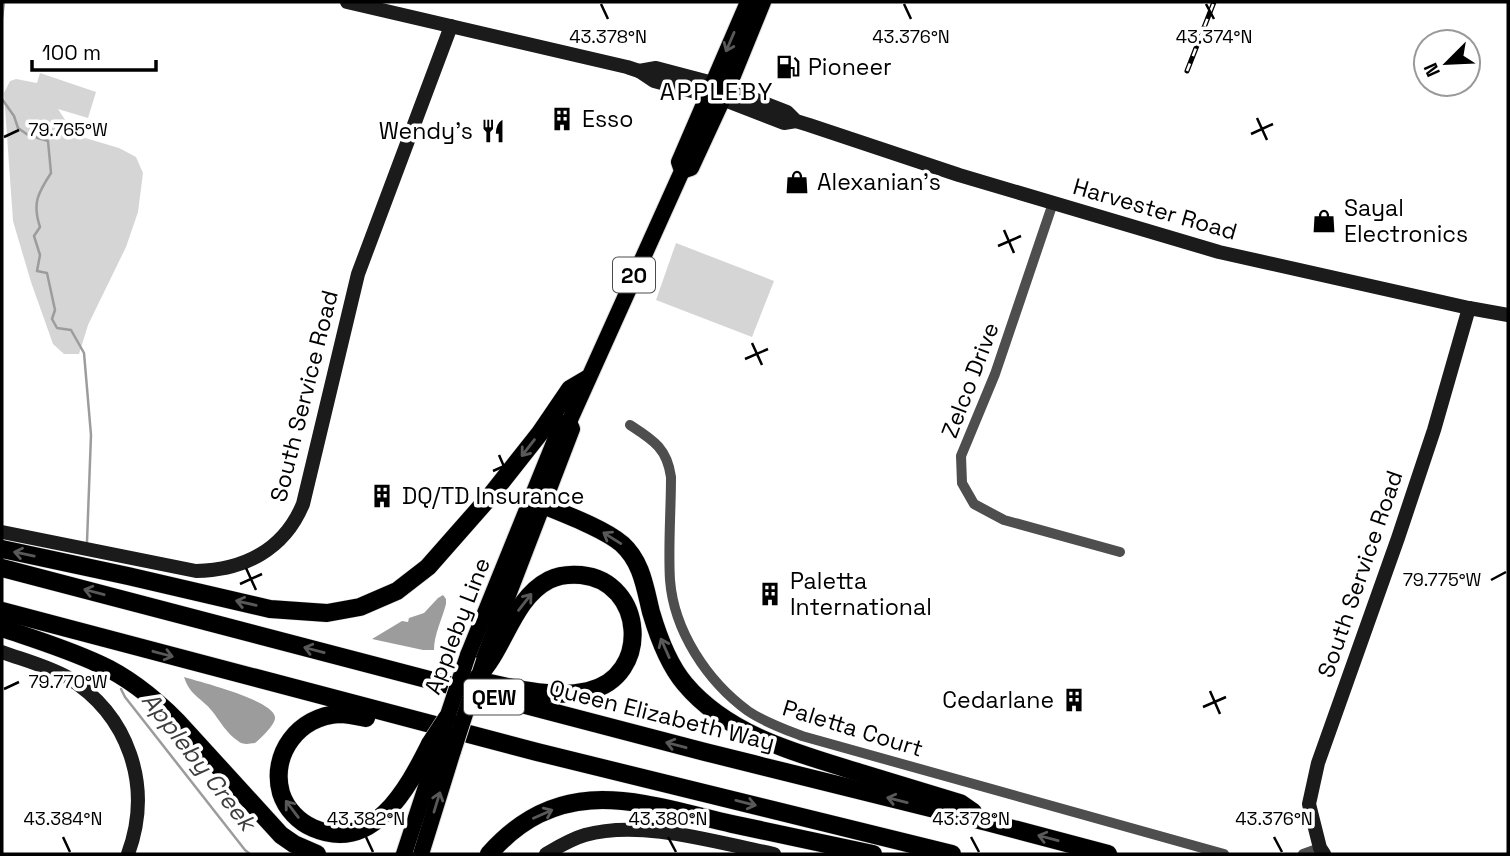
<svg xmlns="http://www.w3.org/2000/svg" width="1510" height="856" viewBox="0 0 1510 856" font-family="'Space Grotesk',sans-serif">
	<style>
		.green { fill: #d5d5d5 }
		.water { fill: #9c9c9c }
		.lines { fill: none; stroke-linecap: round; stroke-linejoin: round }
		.stream { stroke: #9c9c9c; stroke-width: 2.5 }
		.primary-casing { stroke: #dbdbdb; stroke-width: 18 }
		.highway-casing { stroke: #dbdbdb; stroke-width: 19 }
		.street { stroke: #4e4e4e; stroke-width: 10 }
		.secondary { stroke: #1b1b1b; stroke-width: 14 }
		.primary { stroke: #000; stroke-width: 16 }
		.highway { stroke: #000; stroke-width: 18 }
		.rail-casing { stroke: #000; stroke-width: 5 }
		.rail { stroke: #fff; stroke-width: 2.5; stroke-dasharray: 8; stroke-linecap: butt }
		.primary-bridge-casing { stroke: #dbdbdb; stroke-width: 18; stroke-linecap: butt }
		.highway-bridge-casing { stroke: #dbdbdb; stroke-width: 19; stroke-linecap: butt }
		.primary-bridge { stroke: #000; stroke-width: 16 }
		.highway-bridge { stroke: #000; stroke-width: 18 }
		.oneway { stroke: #595959 }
		.ticks { fill: none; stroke: #000; stroke-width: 2.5 }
		.labels { text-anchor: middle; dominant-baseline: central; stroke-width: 7; stroke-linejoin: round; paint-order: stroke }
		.shield { fill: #fff; stroke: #4c4c4c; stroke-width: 2 }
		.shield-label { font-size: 21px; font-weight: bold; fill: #000 }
		.poi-label { font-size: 23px; fill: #000; stroke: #fff; text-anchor: start }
		.street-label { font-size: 23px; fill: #000; stroke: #fff }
		.neighbourhood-label { font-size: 24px; letter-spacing: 2px; fill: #000; stroke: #fff }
		.water-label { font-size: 24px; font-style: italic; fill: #3d3d3d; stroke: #fff }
		.ticks-label { font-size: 18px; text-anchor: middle; fill: #000; stroke: #fff; stroke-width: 7; stroke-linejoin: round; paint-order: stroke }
	</style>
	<rect width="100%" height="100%" fill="#fff"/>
	<!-- green -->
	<g class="green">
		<path d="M40 73 96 92 88 118 58 109 75 135 119 148 136 157 143 173 138 212 126 247 88 325 79 354H64L53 344 31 282 13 221 4 93 10 81 16 79 37 83Z"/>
		<path d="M676 243 774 281 752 337 656 300Z"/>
	</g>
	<!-- water -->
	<g class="water">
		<path d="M443 595 446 599V604C442 619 434 635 434 650H423L372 639 402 621 408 622 409 618 424 613 438 598Z"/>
		<path d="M184 677C200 682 273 700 275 717 276 724 260 739 255 743 248 744 243 745 238 741 227 734 220 721 212 711 202 698 190 696 184 677Z"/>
	</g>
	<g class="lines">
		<!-- stream -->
		<g class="stream">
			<path d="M2 18 4 2"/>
			<path d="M2 99 14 116 18 128 28 135 48 141 51 173C38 193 32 203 40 227L34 236 40 255 37 271 47 273 55 310 52 319 57 328 71 330 84 353 91 435 87 542"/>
			<path d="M121 689 125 697 245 850 250 854"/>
		</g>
		<!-- primary casing -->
		<g class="primary-casing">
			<g id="primary">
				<path d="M682 171 691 168 728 88 763 2"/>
				<path d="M468 655 562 423 569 422 682 171 679 162 748 2"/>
				<path d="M479 671 572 429 569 422"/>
				<path d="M404 854 439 747"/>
				<path d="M421 854 453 751"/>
			</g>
		</g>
		<!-- highway casing -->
		<g class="highway-casing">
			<g id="highway">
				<path d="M531 500C556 511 602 527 622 544 642 562 645 588 651 612 658 636 668 664 685 684 728 735 796 753 858 772 892 782 926 793 960 803L973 812"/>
				<path d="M2 549 128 576 270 609 327 613 360 607 397 591 428 567 487 500 540 433 570 389 587 379"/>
				<path d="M2 568 705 752 987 822 1108 854"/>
				<path d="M2 611 537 752 952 854"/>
				<path d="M2 628C34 639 67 649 99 664 128 677 154 698 177 721L281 835 294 844 317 854"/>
				<path d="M462 677C502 685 548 700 588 691 652 677 645 581 581 575 570 574 559 575 549 580 512 599 505 649 477 677"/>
				<path d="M366 718C357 716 348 714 339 714 299 716 270 754 281 793 286 809 299 822 313 828 373 854 408 788 430 744"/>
				<path d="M489 854C562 771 641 803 732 824 779 834 826 844 873 854"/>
			</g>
		</g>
		<!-- street -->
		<g class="street">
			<path d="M1053 203 995 374 961 456 962 483 974 504 1004 520 1120 552"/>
			<path d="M630 425C653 440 667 448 671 477 671 511 668 546 670 580 674 631 707 681 748 711 764 722 784 729 802 736L1224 854"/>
			<path d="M1303 854 1320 848"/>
		</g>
		<!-- secondary -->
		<g class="secondary">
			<path d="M347 2 627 67 639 71 654 81 722 99 784 123 796 121"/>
			<path d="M639 71 656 68 713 83 787 112 796 121 809 125 959 175 1219 252 1469 308 1508 315"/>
			<path d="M2 532 196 571C244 570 284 550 303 504L358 274 451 26"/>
			<path d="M2 652C24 660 47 666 67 677 129 715 153 786 128 854"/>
			<path d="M546 854C558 847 571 839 585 835 641 819 718 843 774 854"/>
			<path d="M1324 854 1320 848 1309 804 1318 763 1398 538 1434 430 1469 308"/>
		</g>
		<!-- primary -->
		<use href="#primary" class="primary"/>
		<!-- highway -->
		<use href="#highway" class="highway"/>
		<!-- rail casing -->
		<g class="rail-casing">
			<path id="rail" d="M1187 71 1214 2"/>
		</g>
		<!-- rail -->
		<use href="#rail" class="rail"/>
		<!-- primary-bridge casing -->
		<g class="primary-bridge-casing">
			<g id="primary-bridge">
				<path d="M439 747 447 718 468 655"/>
				<path d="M453 751 477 677"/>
			</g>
		</g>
		<!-- highway-bridge casing -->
		<g class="highway-bridge-casing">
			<path id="highway-bridge" d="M430 744 447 718"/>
		</g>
		<!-- primary-bridge -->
		<use href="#primary-bridge" class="primary-bridge"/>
		<!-- highway-bridge -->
		<use href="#highway-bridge" class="highway-bridge"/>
	</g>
	<!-- one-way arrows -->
	<defs><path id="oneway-shaft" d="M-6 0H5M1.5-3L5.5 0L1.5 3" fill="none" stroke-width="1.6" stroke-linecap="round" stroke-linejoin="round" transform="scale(1.75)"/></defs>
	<g class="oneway">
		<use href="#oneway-shaft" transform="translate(730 42) rotate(113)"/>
		<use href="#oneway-shaft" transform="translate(528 448) rotate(128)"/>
		<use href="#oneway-shaft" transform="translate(612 538) rotate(-148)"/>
		<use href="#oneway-shaft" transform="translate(24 554) rotate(-168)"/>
		<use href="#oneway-shaft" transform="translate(94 592) rotate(-165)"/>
		<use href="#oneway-shaft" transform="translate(525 602) rotate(-52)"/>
		<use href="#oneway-shaft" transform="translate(246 603) rotate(-167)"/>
		<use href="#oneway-shaft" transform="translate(665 648) rotate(-114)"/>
		<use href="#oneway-shaft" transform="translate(314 650) rotate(-165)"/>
		<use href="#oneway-shaft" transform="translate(163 654) rotate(15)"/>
		<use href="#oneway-shaft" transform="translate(676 745) rotate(-165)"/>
		<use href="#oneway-shaft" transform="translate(897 800) rotate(-166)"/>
		<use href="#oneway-shaft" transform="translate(437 802) rotate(-73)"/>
		<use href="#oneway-shaft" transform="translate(746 803) rotate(14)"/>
		<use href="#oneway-shaft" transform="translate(292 809) rotate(-127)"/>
		<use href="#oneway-shaft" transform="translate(543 814) rotate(-24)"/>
		<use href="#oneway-shaft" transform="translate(1048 838) rotate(-165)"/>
	</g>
	<!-- ticks -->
	<path class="ticks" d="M601 4 608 19M904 4 911 19M1206 4 1214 19M1257 118 1267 140M1251 134 1273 124M4 137 19 130M1004 230 1014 253M998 246 1021 236M752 343 762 365M745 359 768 349M499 455 509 478M493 471 515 461M246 568 256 590M1491 580 1506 572M240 584 262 574M4 689 19 682M1210 691 1220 714M1203 707 1226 697M63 837 70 852M366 837 373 852M668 837 676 852M971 837 979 852M1274 837 1282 852"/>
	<!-- icons -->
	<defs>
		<g id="fuel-bare" transform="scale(1.89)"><path d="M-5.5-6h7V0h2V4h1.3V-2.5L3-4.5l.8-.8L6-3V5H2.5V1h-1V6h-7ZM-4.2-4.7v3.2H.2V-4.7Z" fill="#000" stroke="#fff" stroke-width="2.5" paint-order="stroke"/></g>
		<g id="building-bare" transform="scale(1.89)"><path d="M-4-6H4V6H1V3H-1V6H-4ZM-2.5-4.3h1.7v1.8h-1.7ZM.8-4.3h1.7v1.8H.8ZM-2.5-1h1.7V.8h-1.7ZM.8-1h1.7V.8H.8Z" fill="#000" stroke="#fff" stroke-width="2.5" paint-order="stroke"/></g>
		<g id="restaurant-bare" transform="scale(1.89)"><path d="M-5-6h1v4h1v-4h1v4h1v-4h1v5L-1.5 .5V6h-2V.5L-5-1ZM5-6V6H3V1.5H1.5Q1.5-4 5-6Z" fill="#000" stroke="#fff" stroke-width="2.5" paint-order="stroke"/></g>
		<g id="shop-bare" transform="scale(1.89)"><path d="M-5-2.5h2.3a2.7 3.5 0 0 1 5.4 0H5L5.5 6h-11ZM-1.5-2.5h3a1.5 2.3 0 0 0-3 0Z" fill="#000" stroke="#fff" stroke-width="2.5" paint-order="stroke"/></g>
	</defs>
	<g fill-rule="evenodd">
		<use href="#fuel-bare" x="788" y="67"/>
		<use href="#building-bare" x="562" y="119"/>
		<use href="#restaurant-bare" x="493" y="131"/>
		<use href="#shop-bare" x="797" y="182"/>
		<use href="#shop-bare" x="1324" y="221"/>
		<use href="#building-bare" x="382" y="496"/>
		<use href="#building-bare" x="770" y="594"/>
		<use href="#building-bare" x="1074" y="700"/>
	</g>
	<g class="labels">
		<!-- shield labels -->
		<g class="shield">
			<rect x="613" y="257.5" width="42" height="35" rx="5"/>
			<rect x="464" y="679.5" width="60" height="35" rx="5"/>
		</g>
		<g class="shield-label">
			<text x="634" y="275">20</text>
			<text x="494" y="697">QEW</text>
		</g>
		<!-- poi labels -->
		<g class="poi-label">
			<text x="808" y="67">Pioneer</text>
			<text x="582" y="119">Esso</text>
			<text x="473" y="131" text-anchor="end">Wendy's</text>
			<text x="817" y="182">Alexanian’s</text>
			<text x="1344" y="208">Sayal<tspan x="1344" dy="26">Electronics</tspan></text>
			<text x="402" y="496">DQ/TD Insurance</text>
			<text x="790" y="581">Paletta<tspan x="790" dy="26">International</tspan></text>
			<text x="1054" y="700" text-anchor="end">Cedarlane</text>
		</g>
		<!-- street labels -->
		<g class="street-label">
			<text transform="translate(1155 209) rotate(16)">Harvester Road</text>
			<text transform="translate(970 380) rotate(-69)">Zelco Drive</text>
			<text transform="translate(304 396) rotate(-76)">South Service Road</text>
			<text transform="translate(1360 574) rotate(-71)">South Service Road</text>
			<text transform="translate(457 626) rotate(-69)">Appleby Line</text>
			<text transform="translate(662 715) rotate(14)">Queen Elizabeth Way</text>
			<text transform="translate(853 728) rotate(17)">Paletta Court</text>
		</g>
		<!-- neighbourhood labels -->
		<g class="neighbourhood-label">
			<text x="717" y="91">APPLEBY</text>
		</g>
		<!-- water labels -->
		<g class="water-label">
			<text transform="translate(199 761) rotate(52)">Appleby Creek</text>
		</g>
	</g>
	<g class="ticks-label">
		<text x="608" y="43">43.378°N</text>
		<text x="911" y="43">43.376°N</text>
		<text x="1214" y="43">43.374°N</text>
		<text x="68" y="136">79.765°W</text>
		<text x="1442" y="586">79.775°W</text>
		<text x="68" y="688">79.770°W</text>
		<text x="63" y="825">43.384°N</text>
		<text x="366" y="825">43.382°N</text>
		<text x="668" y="825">43.380°N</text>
		<text x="971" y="825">43.378°N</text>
		<text x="1274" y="825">43.376°N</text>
	</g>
	<!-- border -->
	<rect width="1510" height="856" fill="none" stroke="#000000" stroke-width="7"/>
	<!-- north arrow -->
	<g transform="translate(1447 63) rotate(246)"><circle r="33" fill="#ffffff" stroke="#999999" stroke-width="2"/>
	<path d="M0-5L12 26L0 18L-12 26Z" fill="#000000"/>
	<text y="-10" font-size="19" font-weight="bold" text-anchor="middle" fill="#000000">N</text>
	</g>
	<!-- scale -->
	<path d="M32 60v10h124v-10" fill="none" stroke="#000000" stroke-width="3.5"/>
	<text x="42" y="60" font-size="21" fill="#000000" stroke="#ffffff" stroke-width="5" paint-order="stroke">100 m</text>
</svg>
